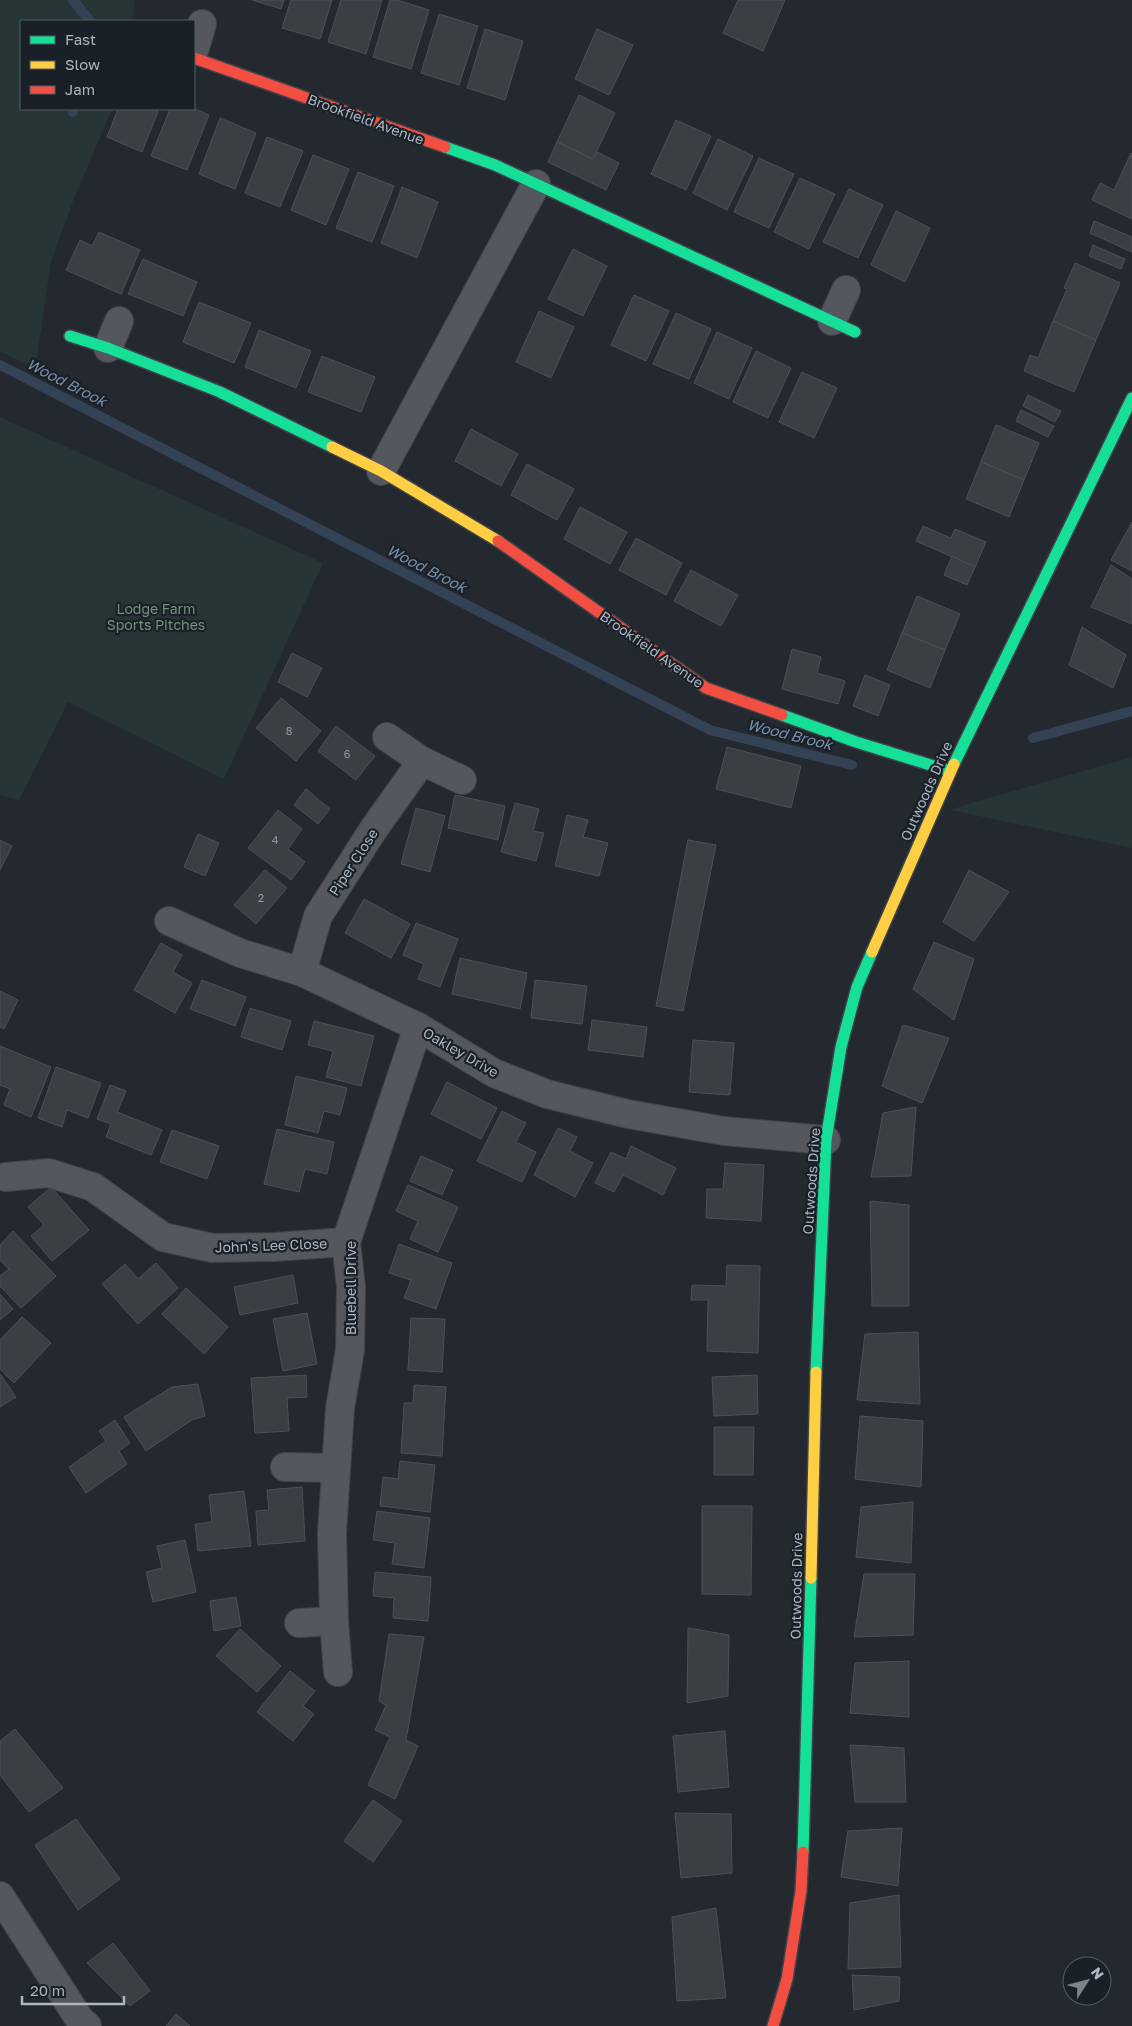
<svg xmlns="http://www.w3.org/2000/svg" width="1132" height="2026" viewBox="0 0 1132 2026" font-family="'Golos Text',sans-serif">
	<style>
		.green { fill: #263637 }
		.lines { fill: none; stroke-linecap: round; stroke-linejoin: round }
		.stream { stroke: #334255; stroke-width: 10 }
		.building { fill: #3b3f44; stroke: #4c5057 }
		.street-casing { stroke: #404348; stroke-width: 30 }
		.fast-casing { stroke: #404348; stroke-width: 14 }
		.slow-casing { stroke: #404348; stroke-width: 14 }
		.jam-casing { stroke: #404348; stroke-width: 14 }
		.street { stroke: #54575d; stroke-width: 28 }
		.fast { stroke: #16e098; stroke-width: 11 }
		.slow { stroke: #ffcf43; stroke-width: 11 }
		.jam { stroke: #f24e42; stroke-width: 11 }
		.labels { text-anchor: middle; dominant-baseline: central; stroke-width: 4.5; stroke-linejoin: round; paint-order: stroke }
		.number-label { font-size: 11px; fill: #9098a2 }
		.street-label { font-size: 14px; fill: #adb5c1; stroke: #192028 }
		.park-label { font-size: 14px; fill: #709477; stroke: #192028 }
		.water-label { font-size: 15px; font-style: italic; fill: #788ea7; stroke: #192028 }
	</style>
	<rect width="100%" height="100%" fill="#24292f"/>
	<!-- green -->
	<g class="green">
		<path d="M0 0H135L132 21H21V109H112L73 201 51 262 35 369 0 351Z"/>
		<path d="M0 417 323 563 224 779 68 702 19 800 0 795Z"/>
		<path d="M1132 757V848L950 810 975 802Z"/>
	</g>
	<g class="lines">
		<!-- stream -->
		<g class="stream">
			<path d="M73 0 90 21"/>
			<path d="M73 112 74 109"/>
			<path d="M0 365 710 730 852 765"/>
			<path d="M1033 738 1132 711"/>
		</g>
	</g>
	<!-- building -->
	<g class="building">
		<path d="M252 0H284L281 9Z"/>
		<path d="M291 0H332L320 39 282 28Z"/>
		<path d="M341 0H382L366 54 328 42Z"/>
		<path d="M390 0H397L429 10 411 69 373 57Z"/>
		<path d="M738 0H785L763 51 723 33Z"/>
		<path d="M439 14 478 26 459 85 421 73Z"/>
		<path d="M485 29 523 41 505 100 467 88Z"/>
		<path d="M597 29 633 45 609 95 575 79Z"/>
		<path d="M579 95 615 113 593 159 557 142Z"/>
		<path d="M194 108 209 115 187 170 151 156 170 109Z"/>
		<path d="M118 109H159L142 152 107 137Z"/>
		<path d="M220 118 256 133 235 189 199 174Z"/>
		<path d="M676 120 711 136 686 190 651 174Z"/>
		<path d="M267 137 303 151 280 207 245 193Z"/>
		<path d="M718 139 753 156 727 210 693 193Z"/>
		<path d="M557 142 593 159 597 152 619 163 606 190 548 162Z"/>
		<path d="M1131 153 1132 154V219L1092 200 1100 183 1114 190Z"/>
		<path d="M313 155 349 169 326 225 291 210Z"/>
		<path d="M759 158 794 174 769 228 734 212Z"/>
		<path d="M358 172 394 186 372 242 336 228Z"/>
		<path d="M800 178 835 194 809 249 774 232Z"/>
		<path d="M402 187 438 202 417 258 381 243Z"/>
		<path d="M849 189 883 205 858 258 823 242Z"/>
		<path d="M896 211 930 228 905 282 871 265Z"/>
		<path d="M1094 221 1132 237V252L1090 233Z"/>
		<path d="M99 232 140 250 121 294 66 270 80 240 92 246Z"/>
		<path d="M1093 245 1125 259 1121 269 1089 256Z"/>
		<path d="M573 249 607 266 583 316 548 299Z"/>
		<path d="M143 259 197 282 183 316 128 294Z"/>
		<path d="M1075 263 1120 283 1096 340 1053 321 1067 289 1064 288Z"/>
		<path d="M634 295 669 311 646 361 611 345Z"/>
		<path d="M199 302 251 323 234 363 183 342Z"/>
		<path d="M539 311 574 327 551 378 516 362Z"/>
		<path d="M676 313 711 329 689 379 653 364Z"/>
		<path d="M1053 321 1096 340 1074 392 1024 371 1030 355 1038 358Z"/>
		<path d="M259 330 311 351 296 388 245 367Z"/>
		<path d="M717 332 752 348 729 399 694 383Z"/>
		<path d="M756 351 791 368 768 418 733 402Z"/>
		<path d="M322 356 375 377 361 412 308 392Z"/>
		<path d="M802 372 837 388 814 438 779 422Z"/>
		<path d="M1028 395 1061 411 1055 422 1023 406Z"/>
		<path d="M1021 410 1054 426 1048 437 1016 421Z"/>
		<path d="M996 425 1039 443 1024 480 981 462Z"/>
		<path d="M471 429 518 454 501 486 455 461Z"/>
		<path d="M981 462 1024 480 1009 517 966 499Z"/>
		<path d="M527 464 574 489 557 520 511 495Z"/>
		<path d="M580 507 627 532 610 564 564 539Z"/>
		<path d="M1132 522V571L1111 560Z"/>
		<path d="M923 526 951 538 955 529 986 542 975 567 916 541Z"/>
		<path d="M636 538 682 563 666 595 619 570Z"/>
		<path d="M952 556 975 567 967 585 944 575Z"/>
		<path d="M1111 565 1132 579V624L1091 607Z"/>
		<path d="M691 570 738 595 721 626 674 601Z"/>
		<path d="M917 596 960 614 945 650 902 633Z"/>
		<path d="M1082 627 1126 655 1113 688 1069 665Z"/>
		<path d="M902 633 945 650 930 688 887 670Z"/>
		<path d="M792 649 821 657 817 673 845 681 838 704 782 689Z"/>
		<path d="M292 653 322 668 307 697 278 682Z"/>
		<path d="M865 675 890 685 878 716 853 706Z"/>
		<path d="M281 698 321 731 296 761 256 728Z"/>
		<path d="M336 726 375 756 356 780 318 751Z"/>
		<path d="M727 747 801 766 791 808 716 789Z"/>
		<path d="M306 789 330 809 318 824 294 805Z"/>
		<path d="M455 795 505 806 498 840 448 828Z"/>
		<path d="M515 803 539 809 533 831 544 833 536 861 501 852Z"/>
		<path d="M416 808 445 816 430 872 401 864Z"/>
		<path d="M278 810 302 829 288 849 305 862 291 880 248 848Z"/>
		<path d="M567 815 588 820 583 837 608 843 599 876 555 866Z"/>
		<path d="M198 834 219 843 205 876 184 867Z"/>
		<path d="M0 840 12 846 0 870Z"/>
		<path d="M688 840 716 845 683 1011 656 1006Z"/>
		<path d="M265 870 287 888 256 924 234 905Z"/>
		<path d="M969 870 1009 892 974 941 943 922Z"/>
		<path d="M364 899 410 924 391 958 345 933Z"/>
		<path d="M416 923 458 939 440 987 418 979 424 964 403 955Z"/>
		<path d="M934 942 974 959 954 1020 913 989Z"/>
		<path d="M161 943 182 955 173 972 192 983 175 1013 134 990Z"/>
		<path d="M460 958 527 973 520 1009 452 994Z"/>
		<path d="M202 980 246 997 235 1026 190 1009Z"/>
		<path d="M535 980 587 986 582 1024 531 1018Z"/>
		<path d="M0 991 18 1000 4 1029 0 1027Z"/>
		<path d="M250 1008 291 1021 282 1050 241 1037Z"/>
		<path d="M592 1020 647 1027 643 1057 588 1050Z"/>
		<path d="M314 1021 374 1036 361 1086 326 1077 333 1051 308 1045Z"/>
		<path d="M903 1025 949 1038 922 1103 882 1086Z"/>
		<path d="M693 1040 734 1043 730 1095 689 1092Z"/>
		<path d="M0 1046 51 1067 31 1117 4 1105 10 1089 0 1085Z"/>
		<path d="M56 1067 101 1083 88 1118 67 1110 62 1127 38 1118Z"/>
		<path d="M296 1076 347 1088 340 1115 324 1111 318 1133 285 1125Z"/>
		<path d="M447 1082 497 1108 481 1139 431 1114Z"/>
		<path d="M110 1085 126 1091 117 1112 162 1130 151 1155 106 1137 111 1124 97 1119Z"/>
		<path d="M916 1107 911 1176 871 1177 883 1113Z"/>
		<path d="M502 1111 526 1123 516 1142 536 1152 522 1182 477 1161Z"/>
		<path d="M558 1128 577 1137 570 1151 593 1163 575 1197 534 1175Z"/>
		<path d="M277 1129 334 1142 327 1174 305 1169 299 1192 264 1184Z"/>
		<path d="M172 1130 219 1146 207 1179 160 1162Z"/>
		<path d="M631 1146 676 1168 663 1195 623 1175 614 1192 595 1183 611 1152 626 1159Z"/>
		<path d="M421 1156 453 1170 442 1195 410 1181Z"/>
		<path d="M725 1163 764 1165 761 1221 706 1218 707 1189H723Z"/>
		<path d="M408 1185 458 1207 438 1252 410 1239 418 1221 396 1211Z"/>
		<path d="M51 1187 89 1230 52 1261 31 1236 44 1225 28 1207Z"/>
		<path d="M870 1201 909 1205V1306H872Z"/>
		<path d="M13 1231 56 1276 21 1308 0 1286V1276L9 1269 0 1260V1245Z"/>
		<path d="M399 1244 452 1263 436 1309 404 1298 411 1280 389 1273Z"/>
		<path d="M156 1263 178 1288 138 1324 102 1284 125 1264 138 1279Z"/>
		<path d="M727 1265 760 1266 758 1353 707 1351 708 1300H691L692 1285 726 1286Z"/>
		<path d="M293 1275 298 1303 240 1315 234 1287Z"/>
		<path d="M186 1288 228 1327 204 1354 162 1314Z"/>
		<path d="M0 1294 13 1309 0 1320Z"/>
		<path d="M307 1313 317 1364 283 1371 273 1319Z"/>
		<path d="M22 1317 51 1343 14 1383 0 1369V1340Z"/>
		<path d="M411 1318 445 1319 442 1372 408 1370Z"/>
		<path d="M918 1332 920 1404 857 1400 865 1334Z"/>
		<path d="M0 1374 16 1397 0 1407Z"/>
		<path d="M306 1375 307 1397 287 1398 289 1431 255 1433 251 1378Z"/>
		<path d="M757 1375 758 1414 714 1416 712 1377Z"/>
		<path d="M198 1384 205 1416 192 1420 146 1451 124 1417 172 1387Z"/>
		<path d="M414 1385 446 1387 442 1456 401 1453 404 1403H413Z"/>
		<path d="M860 1416 923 1421 921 1487 855 1479Z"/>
		<path d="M115 1420 130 1443 119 1451 127 1464 86 1493 69 1467 106 1441 99 1431Z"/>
		<path d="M714 1427H754L753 1475H714Z"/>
		<path d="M400 1461 435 1465 430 1512 380 1506 383 1477 398 1479Z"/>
		<path d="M302 1487 305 1541 258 1545 256 1511 269 1510 267 1490Z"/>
		<path d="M244 1491 251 1546 198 1551 195 1524 212 1522 209 1495Z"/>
		<path d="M913 1502 911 1563 856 1557 861 1507Z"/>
		<path d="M702 1506H752L751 1595 702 1594Z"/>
		<path d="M377 1511 430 1518 424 1568 392 1564 395 1543 373 1540Z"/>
		<path d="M185 1540 196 1592 153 1602 146 1572 162 1568 157 1546Z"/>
		<path d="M375 1572 431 1577 428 1621 393 1618 394 1598 373 1596Z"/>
		<path d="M864 1574H915L913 1635 854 1637Z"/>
		<path d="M236 1597 241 1626 214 1631 210 1601Z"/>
		<path d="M688 1628 729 1635 728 1696 687 1703Z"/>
		<path d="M240 1629 281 1666 257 1692 216 1656Z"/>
		<path d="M389 1634 424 1637 406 1740 418 1746 395 1799 368 1785 390 1737 375 1730 386 1705 379 1701Z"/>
		<path d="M909 1661V1717L850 1713 855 1663Z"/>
		<path d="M290 1671 315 1691 303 1706 314 1714 293 1741 257 1712Z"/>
		<path d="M15 1729 63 1788 29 1812 0 1775V1741Z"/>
		<path d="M725 1731 729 1787 678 1792 673 1736Z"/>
		<path d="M850 1745 904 1748 906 1802H855Z"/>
		<path d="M373 1800 402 1821 373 1862 344 1841Z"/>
		<path d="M675 1813 731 1814 732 1873 681 1878Z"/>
		<path d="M76 1819 120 1879 78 1910 35 1845Z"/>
		<path d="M902 1828 898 1886 841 1877 848 1831Z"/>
		<path d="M899 1895 901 1967 848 1969 850 1903Z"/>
		<path d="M716 1908 726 1998 677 2001 672 1917Z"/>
		<path d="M113 1943 150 1991 130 2006 87 1963Z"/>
		<path d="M852 1975 900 1977 899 2001 854 2010Z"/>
		<path d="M176 2014 190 2026H166Z"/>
	</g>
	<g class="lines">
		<!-- street casing -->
		<g class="street-casing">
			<g id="street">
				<path d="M194 51 202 24"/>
				<path d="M832 321 846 290"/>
				<path d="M108 348 119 321"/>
				<path d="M381 471 536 184"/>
				<path d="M387 737 422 761 462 780"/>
				<path d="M169 921 240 953 302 972 418 1027 494 1073 547 1094 628 1114 724 1131 826 1140"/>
				<path d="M302 972 318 916 373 830 422 761"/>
				<path d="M6 1177 49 1173 93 1187 163 1237 212 1248 274 1247 346 1242"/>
				<path d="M285 1467 336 1468"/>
				<path d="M299 1623 334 1621"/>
				<path d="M338 1672 334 1621 332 1533 340 1408 350 1350 351 1287 346 1242 418 1027"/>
				<path d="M0 1896 80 2020 87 2026"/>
			</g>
		</g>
		<!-- fast casing -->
		<g class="fast-casing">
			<g id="fast">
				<path d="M445 147 495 165 855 332"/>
				<path d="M70 336 108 348 220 392 332 447"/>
				<path d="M782 715 856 742 950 771"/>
				<path d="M954 764 1132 398"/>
				<path d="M816 1372 826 1140 841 1047 857 987 872 952"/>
				<path d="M803 1852 811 1578"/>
			</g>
		</g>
		<!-- slow casing -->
		<g class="slow-casing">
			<g id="slow">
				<path d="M332 447 381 471 498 541"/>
				<path d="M872 952 954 764"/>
				<path d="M811 1578 816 1372"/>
			</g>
		</g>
		<!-- jam casing -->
		<g class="jam-casing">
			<g id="jam">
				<path d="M194 58 445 147"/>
				<path d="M498 541 706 688 782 715"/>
				<path d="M773 2026 787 1979 801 1891 803 1852"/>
			</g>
		</g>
		<!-- street -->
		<use href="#street" class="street"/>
		<!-- fast -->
		<use href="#fast" class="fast"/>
		<!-- slow -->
		<use href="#slow" class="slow"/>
		<!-- jam -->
		<use href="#jam" class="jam"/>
	</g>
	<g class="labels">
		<!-- number labels -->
		<g class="number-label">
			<text x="289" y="730">8</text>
			<text x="347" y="753">6</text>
			<text x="275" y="839">4</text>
			<text x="261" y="897">2</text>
		</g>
		<!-- street labels -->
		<g class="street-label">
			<text transform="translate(366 119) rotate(20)">Brookfield Avenue</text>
			<text transform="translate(652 649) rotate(35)">Brookfield Avenue</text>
			<text transform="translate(926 791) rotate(-66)">Outwoods Drive</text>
			<text transform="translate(353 862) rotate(-57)">Piper Close</text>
			<text transform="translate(461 1052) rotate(30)">Oakley Drive</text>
			<text transform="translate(811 1181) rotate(-86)">Outwoods Drive</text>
			<text transform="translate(271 1245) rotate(-2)">John's Lee Close</text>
			<text transform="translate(350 1288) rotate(-90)">Bluebell Drive</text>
			<text transform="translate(796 1586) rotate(-89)">Outwoods Drive</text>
		</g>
		<!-- park labels -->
		<g class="park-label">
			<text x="156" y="608">Lodge Farm<tspan x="156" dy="16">Sports Pitches</tspan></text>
		</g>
		<!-- water labels -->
		<g class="water-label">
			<text transform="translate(67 382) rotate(27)">Wood Brook</text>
			<text transform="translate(427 568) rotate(27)">Wood Brook</text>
			<text transform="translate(790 734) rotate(14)">Wood Brook</text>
		</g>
	</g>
	<!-- legend -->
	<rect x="20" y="20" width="175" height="90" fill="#192028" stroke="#545c65"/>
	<rect x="30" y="36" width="25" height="8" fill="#16e098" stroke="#545c65"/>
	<text x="65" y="45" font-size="15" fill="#adb5c1">Fast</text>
	<rect x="30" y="61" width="25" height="8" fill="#ffcf43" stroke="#545c65"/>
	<text x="65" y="70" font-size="15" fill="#adb5c1">Slow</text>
	<rect x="30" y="86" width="25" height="8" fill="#f24e42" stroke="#545c65"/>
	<text x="65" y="95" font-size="15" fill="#adb5c1">Jam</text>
	<!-- north arrow -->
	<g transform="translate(1087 1981) rotate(54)"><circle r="24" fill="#192028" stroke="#545c65"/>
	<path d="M0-4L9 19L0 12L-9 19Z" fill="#7d848e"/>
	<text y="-8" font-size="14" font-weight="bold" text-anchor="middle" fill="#adb5c1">N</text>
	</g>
	<!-- scale -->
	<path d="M22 1996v8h102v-8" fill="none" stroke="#adb5c1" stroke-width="2.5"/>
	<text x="30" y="1996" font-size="15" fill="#adb5c1" stroke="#192028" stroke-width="4" paint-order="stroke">20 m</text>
</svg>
